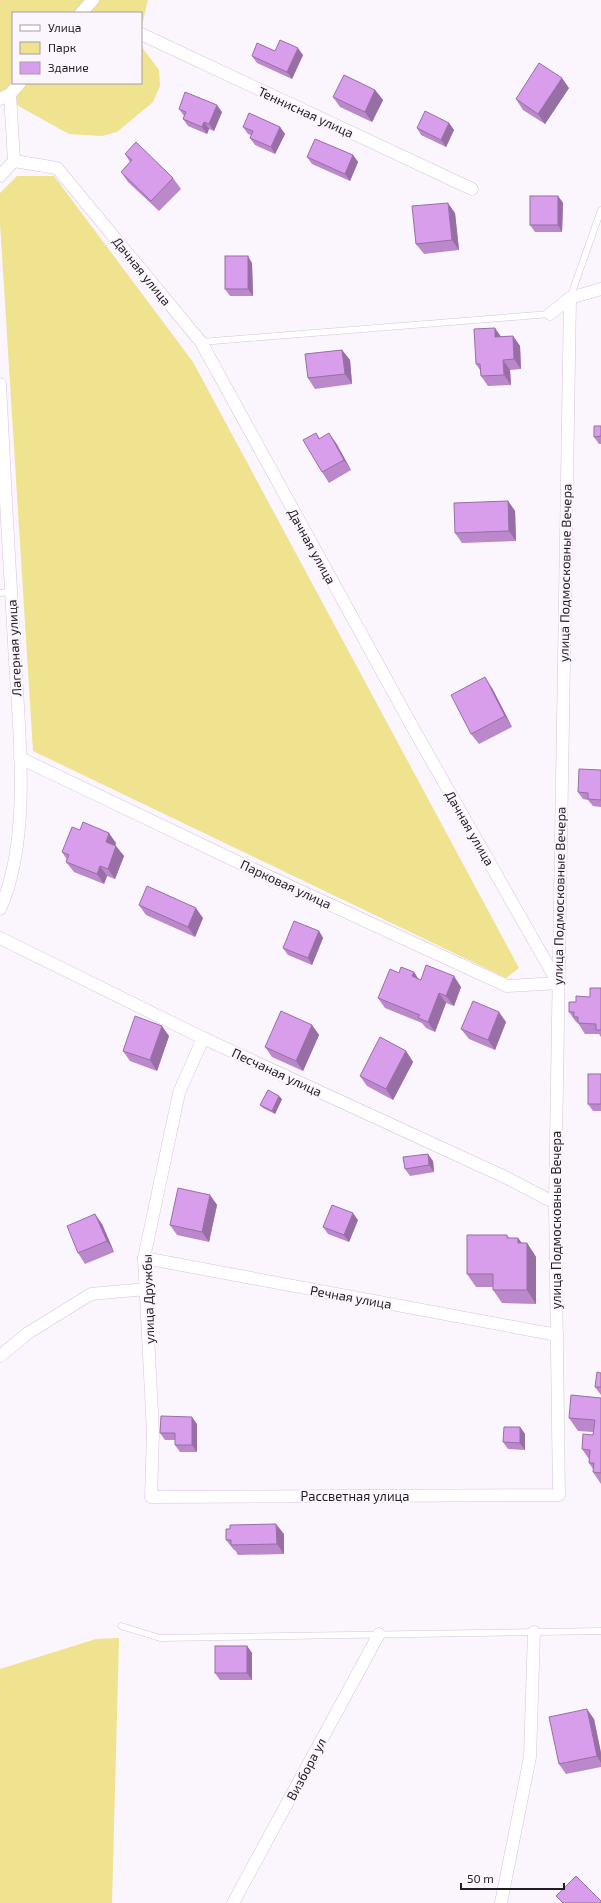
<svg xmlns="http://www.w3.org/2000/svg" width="601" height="1903" viewBox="0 0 601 1903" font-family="'Exo 2',sans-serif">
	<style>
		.green { fill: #efe38f }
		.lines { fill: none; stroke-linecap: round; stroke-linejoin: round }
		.lane-casing { stroke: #d5c5da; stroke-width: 7 }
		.street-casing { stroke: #d5c5da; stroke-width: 13 }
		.lane { stroke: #fff; stroke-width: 6 }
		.street { stroke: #fff; stroke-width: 12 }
		.wall { fill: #ba88cb }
		.shaded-wall { fill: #976fa5 }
		.building { fill: #d89eec; stroke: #976fa5 }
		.labels { text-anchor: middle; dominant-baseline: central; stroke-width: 4; stroke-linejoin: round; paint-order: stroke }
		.street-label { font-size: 13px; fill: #221c24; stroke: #fbf5fe }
	</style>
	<rect width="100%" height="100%" fill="#fbf5fe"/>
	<!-- green -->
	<g class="green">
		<path d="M0 0H148L141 29V13H13V83H141V46L159 70 160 86 153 102 117 132 102 136 69 134 13 103 0 98Z"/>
		<path d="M17 176H54L193 362 519 968 506 978 33 751 0 223V193Z"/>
		<path d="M119 1638 112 1903H0V1669L96 1639Z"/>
	</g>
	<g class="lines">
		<!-- lane casing -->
		<g class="lane-casing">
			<g id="lane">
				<path d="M570 298 601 210"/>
				<path d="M201 342 550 314"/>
				<path d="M0 593 11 592"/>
				<path d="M121 1626 160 1638 601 1631"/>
			</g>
		</g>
		<!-- street casing -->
		<g class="street-casing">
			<g id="street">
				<path d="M81 13 93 0"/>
				<path d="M141 34 472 189"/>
				<path d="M0 99 10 94 20 83"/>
				<path d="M14 161 57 168 201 342 413 728 558 983 507 986 242 864 20 758"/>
				<path d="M0 176 14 161 10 94"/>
				<path d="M550 314 570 298 601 289"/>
				<path d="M0 384C4 470 9 557 14 643 18 722 33 837 0 909"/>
				<path d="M0 938 203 1038 507 1178 555 1203"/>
				<path d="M203 1038 179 1093 144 1258 153 1432 151 1497 559 1495 555 1203 570 298"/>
				<path d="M144 1258 557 1335"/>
				<path d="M0 1356 28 1333 91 1294 146 1289"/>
				<path d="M233 1903 379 1634"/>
				<path d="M501 1903 530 1757 534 1632"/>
			</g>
		</g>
		<!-- lane -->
		<use href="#lane" class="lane"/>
		<!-- street -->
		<use href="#street" class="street"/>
	</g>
	<!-- wall -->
	<g class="wall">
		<path d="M303 55 292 79 257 63 252 56Z"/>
		<path d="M569 88 545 124 523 110 516 99Z"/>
		<path d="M375 90 383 100 372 122 340 107 333 97Z"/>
		<path d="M179 109 222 112 214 131 209 129 207 134 188 126 183 119 184 116Z"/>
		<path d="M449 123 454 130 446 147 421 135 417 128Z"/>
		<path d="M243 127H280L285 134 275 154 255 145 250 138 251 135 248 134Z"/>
		<path d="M125 154 173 178 181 189 159 211 128 182 121 172 130 162Z"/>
		<path d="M353 155 358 162 350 181 312 164 307 157Z"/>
		<path d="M558 196 563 203 562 232H535L530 225Z"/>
		<path d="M455 213 459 250 424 254 416 244Z"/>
		<path d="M252 263 253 296H230L225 289Z"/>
		<path d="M513 336 520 346 521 369 510 370 511 385 488 386 481 376 480 370 476 364 501 337Z"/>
		<path d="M342 350 350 360 352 384 315 389 308 378Z"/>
		<path d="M601 426V444H599L594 437Z"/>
		<path d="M316 433 320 439 336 443 351 470 329 483 322 472Z"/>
		<path d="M508 501 515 511 516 541 462 543 455 533Z"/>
		<path d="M492 688 512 727 479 744 471 734Z"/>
		<path d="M601 770V807L593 806 588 800 583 799 578 792Z"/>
		<path d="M116 843 115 846 124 856 115 879 107 876 104 884 74 872 66 862 67 860 62 852Z"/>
		<path d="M139 905 203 918 195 937 146 915Z"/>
		<path d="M319 931 323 938 312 965 288 955 283 948Z"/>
		<path d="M414 972 418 979 421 980 461 987 454 1006 446 1003 435 1032 426 1028 422 1023 385 1008 378 998 399 973Z"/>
		<path d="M601 988V1037L599 1034H585L578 1023 577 1022H576L569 1012 576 1002 590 997Z"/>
		<path d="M506 1022 495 1050 469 1039 461 1029Z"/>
		<path d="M312 1025 319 1035 303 1071 272 1057 265 1047Z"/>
		<path d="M169 1036 157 1071 130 1061 123 1051Z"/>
		<path d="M406 1051 413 1062 393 1100 367 1086 360 1076Z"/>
		<path d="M601 1074V1111H593L588 1104Z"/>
		<path d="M282 1099 275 1114 263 1108 260 1105Z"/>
		<path d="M433 1161 434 1172 410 1176 405 1169Z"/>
		<path d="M210 1195 217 1205 209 1242 177 1235 170 1225Z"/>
		<path d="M358 1220 349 1242 328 1234 323 1227Z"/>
		<path d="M102 1224 114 1252 85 1264 78 1253Z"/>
		<path d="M507 1235 509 1238H518L522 1243H527L536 1257V1304L502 1303 493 1290V1287H476L467 1274Z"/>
		<path d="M601 1373V1395L595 1387Z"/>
		<path d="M601 1398V1484L593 1472V1469L589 1463V1459L582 1449 593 1435V1432L578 1431 569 1418Z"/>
		<path d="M197 1424V1452H180L175 1445V1440H165L160 1433Z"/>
		<path d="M520 1427 525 1434V1450L508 1449 503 1442Z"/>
		<path d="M284 1534V1554L238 1555 235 1550H234L226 1540Z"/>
		<path d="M247 1646 252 1653V1680H220L215 1673Z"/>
		<path d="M594 1719 601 1753V1767L566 1774 559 1764Z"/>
	</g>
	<!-- shaded-wall -->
	<g class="shaded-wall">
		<path d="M298 48 303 55 292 79 287 72Z"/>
		<path d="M562 78 569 88 545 124 538 114Z"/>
		<path d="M375 90 383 100 372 122 365 112Z"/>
		<path d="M217 105 222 112 214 131 209 124Z"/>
		<path d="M204 122 209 129 207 134 202 127Z"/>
		<path d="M449 123 454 130 446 147 441 140Z"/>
		<path d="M280 127 285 134 275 154 271 147Z"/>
		<path d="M353 155 358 162 350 181 345 174Z"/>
		<path d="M558 196 563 203 562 232 558 225Z"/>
		<path d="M448 203 455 213 459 250 452 240Z"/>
		<path d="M248 256 252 263 253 296 248 289Z"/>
		<path d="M495 328 502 338 495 337Z"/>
		<path d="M513 336 520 346 521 369 514 359Z"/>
		<path d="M342 350 350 360 352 384 345 374Z"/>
		<path d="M503 360 510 370 511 385 504 375Z"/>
		<path d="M329 433 336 443 351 470 344 460Z"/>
		<path d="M508 501 515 511 516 541 509 531Z"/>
		<path d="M485 677 492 688 512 727 505 716Z"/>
		<path d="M109 833 116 843 113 852 106 842Z"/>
		<path d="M116 846 124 856 115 879 108 869Z"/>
		<path d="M100 866 107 876 104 884 97 874Z"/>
		<path d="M196 908 203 918 195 937 188 927Z"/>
		<path d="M319 931 323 938 312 965 308 958Z"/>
		<path d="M414 972 421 983 412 976Z"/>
		<path d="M454 976 461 987 454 1006 446 996Z"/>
		<path d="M439 993 446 1003 435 1032 428 1022Z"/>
		<path d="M499 1012 506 1022 495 1050 488 1040Z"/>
		<path d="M312 1025 319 1035 303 1071 296 1061Z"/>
		<path d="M162 1026 169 1036 157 1071 150 1060Z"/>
		<path d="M406 1051 413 1062 393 1100 386 1089Z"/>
		<path d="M279 1096 282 1099 275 1114 272 1111Z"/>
		<path d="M428 1154 433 1161 434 1172 429 1165Z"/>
		<path d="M210 1195 217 1205 209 1242 202 1232Z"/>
		<path d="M353 1213 358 1220 349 1242 344 1235Z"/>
		<path d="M95 1214 102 1224 114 1252 107 1241Z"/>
		<path d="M518 1238 527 1251V1243L536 1257V1304L527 1290 518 1243Z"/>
		<path d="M192 1417 197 1424V1452L192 1445Z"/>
		<path d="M520 1427 525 1434V1450L520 1443Z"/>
		<path d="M276 1524 284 1534V1554L277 1544Z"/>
		<path d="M247 1646 252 1653V1680L247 1673Z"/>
		<path d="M587 1709 594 1719 601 1753V1763L597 1756Z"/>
	</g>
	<!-- building -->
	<g class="building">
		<path d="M280 40 298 48 287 72 252 56 257 43 275 51Z"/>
		<path d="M539 63 562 78 538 114 516 99Z"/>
		<path d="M344 75 375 90 365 112 333 97Z"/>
		<path d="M185 92 217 105 209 124 204 122 202 127 183 119 186 112 179 109Z"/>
		<path d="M425 111 449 123 441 140 417 128Z"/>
		<path d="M249 113 280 127 271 147 250 138 253 131 243 127Z"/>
		<path d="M315 139 353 155 345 174 307 157Z"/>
		<path d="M136 142 173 178 151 201 121 172 132 160 125 154Z"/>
		<rect x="530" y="196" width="28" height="29"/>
		<path d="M448 203 452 240 416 244 412 206Z"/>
		<rect x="225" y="256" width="23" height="33"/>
		<path d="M495 328V337L513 336 514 359 503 360 504 375 481 376 480 364H476L474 329Z"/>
		<path d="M342 350 345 374 308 378 305 354Z"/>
		<path d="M594 426H601V436L594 437Z"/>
		<path d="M316 433 319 439 329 433 344 460 322 472 303 440Z"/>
		<path d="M508 501 509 531 455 533 454 503Z"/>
		<path d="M485 677 505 716 471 734 451 695Z"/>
		<path d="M579 769 601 770V800L588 799V793L578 792Z"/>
		<path d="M83 822 109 833 106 842 116 846 108 869 100 866 97 874 66 862 69 855 62 852 72 827 80 830Z"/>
		<path d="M147 886 196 908 188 927 139 905Z"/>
		<path d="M294 921 319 931 308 958 283 948Z"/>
		<path d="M426 965 454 976 446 996 439 993 428 1022 418 1018 420 1015 378 998 390 969 399 973 401 967 414 972 412 976 421 980Z"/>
		<path d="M590 988H601V1030H596V1024L578 1023V1017H574V1012H569V1002H576V996L590 997Z"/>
		<path d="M473 1001 499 1012 488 1040 461 1029Z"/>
		<path d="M281 1011 312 1025 296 1061 265 1047Z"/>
		<path d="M135 1016 162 1026 150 1060 123 1051Z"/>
		<path d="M380 1037 406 1051 386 1089 360 1076Z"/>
		<rect x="588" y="1074" width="13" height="30"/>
		<path d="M268 1090 279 1096 272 1111 260 1105Z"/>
		<path d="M428 1154 429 1165 405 1169 403 1157Z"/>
		<path d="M178 1188 210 1195 202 1232 170 1225Z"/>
		<path d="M332 1205 353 1213 344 1235 323 1227Z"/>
		<path d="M95 1214 107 1241 78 1253 67 1226Z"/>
		<path d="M467 1235H507V1238H518V1243H527V1290H493V1274H467Z"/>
		<path d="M597 1372 601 1373V1387H595Z"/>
		<path d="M571 1395 601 1398V1473L593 1472 594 1463H589L590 1450 582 1449 583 1434 593 1435 595 1420 569 1418Z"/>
		<path d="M161 1416 192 1417V1445H175V1433H160Z"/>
		<path d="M504 1427H520V1443L503 1442Z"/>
		<path d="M276 1524 277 1544 231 1545V1540H226V1529H230V1525Z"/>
		<rect x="215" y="1646" width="32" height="27"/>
		<path d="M587 1709 597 1756 559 1764 549 1717Z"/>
		<path d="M576 1876 601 1901V1903H563L556 1896Z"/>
	</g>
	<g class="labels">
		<!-- street labels -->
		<g class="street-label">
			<text transform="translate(306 112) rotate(25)">Теннисная улица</text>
			<text transform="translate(142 271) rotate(51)">Дачная улица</text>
			<text transform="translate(312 546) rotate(61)">Дачная улица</text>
			<text transform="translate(565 573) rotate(-89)">улица Подмосковные Вечера</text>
			<text transform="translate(14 648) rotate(-93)">Лагерная улица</text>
			<text transform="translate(470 828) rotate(60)">Дачная улица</text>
			<text transform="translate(286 884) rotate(25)">Парковая улица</text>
			<text transform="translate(559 896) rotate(-89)">улица Подмосковные Вечера</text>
			<text transform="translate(277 1072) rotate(25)">Песчаная улица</text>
			<text transform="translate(556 1220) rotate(-90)">улица Подмосковные Вечера</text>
			<text transform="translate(351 1297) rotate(10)">Речная улица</text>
			<text transform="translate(148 1299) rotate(-92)">улица Дружбы</text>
			<text x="355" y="1496">Рассветная улица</text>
			<text transform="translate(306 1769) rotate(-62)">Визбора ул</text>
		</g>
	</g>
	<!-- legend -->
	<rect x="12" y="12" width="130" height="72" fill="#fbf5fe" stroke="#a49ea7"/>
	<rect x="20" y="25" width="20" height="6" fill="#ffffff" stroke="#a49ea7"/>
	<text x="48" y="32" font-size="12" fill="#221c24">Улица</text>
	<rect x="20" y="42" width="20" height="12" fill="#efe38f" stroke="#a49ea7"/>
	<text x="48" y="52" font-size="12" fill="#221c24">Парк</text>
	<rect x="20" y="62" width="20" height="12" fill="#d89eec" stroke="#a49ea7"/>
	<text x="48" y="72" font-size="12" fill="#221c24">Здание</text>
	<!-- scale -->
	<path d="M461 1883v6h103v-6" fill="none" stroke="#221c24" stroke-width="2"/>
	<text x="467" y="1883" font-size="12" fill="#221c24" stroke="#fbf5fe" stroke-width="3" paint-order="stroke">50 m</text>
</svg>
